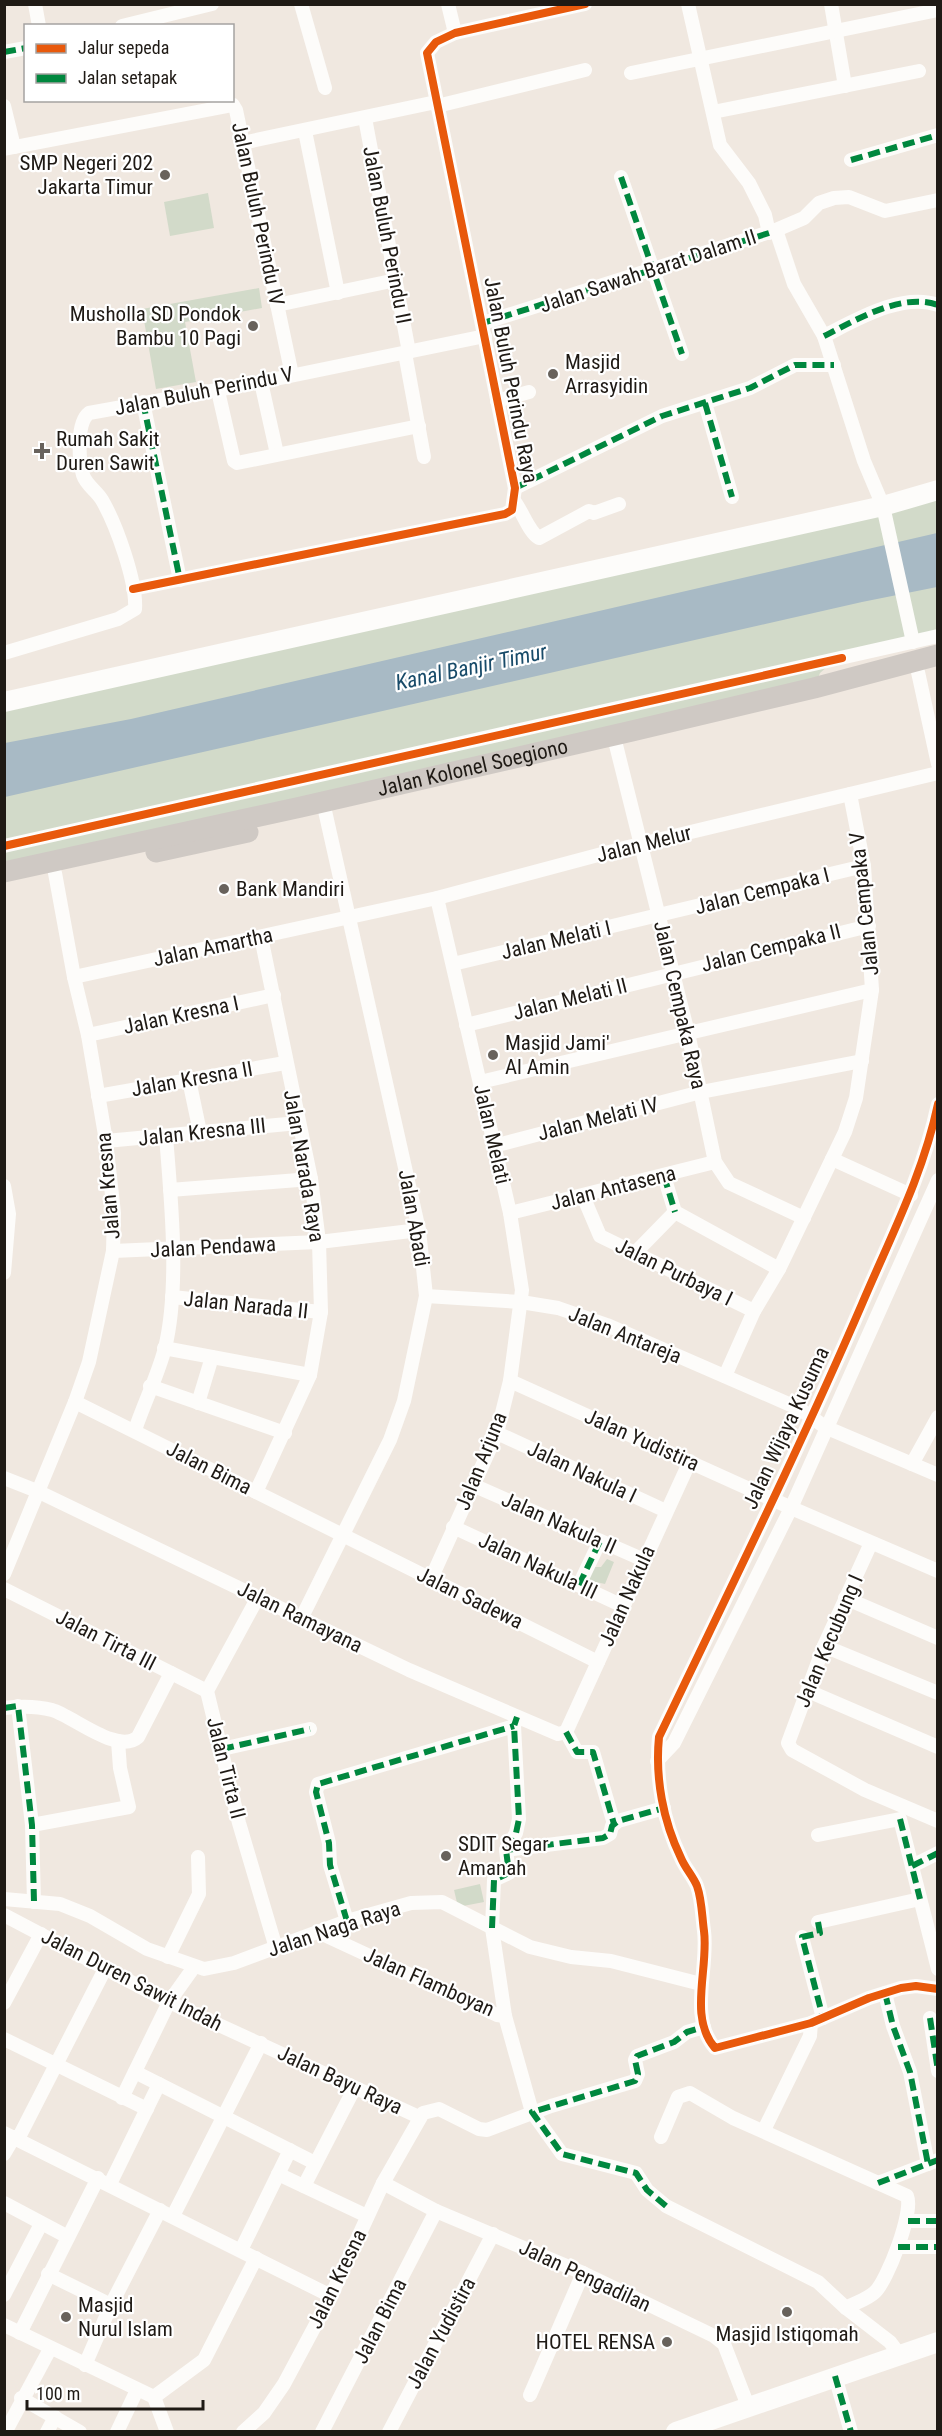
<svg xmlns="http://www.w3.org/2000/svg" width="942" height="2436" viewBox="0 0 942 2436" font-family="'Roboto Condensed',sans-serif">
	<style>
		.green { fill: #d2dac9 }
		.water { fill: #a8bac5 }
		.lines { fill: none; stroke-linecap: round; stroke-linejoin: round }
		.street { stroke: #fdfcfa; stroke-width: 14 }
		.secondary { stroke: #fdfcfa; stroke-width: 20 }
		.primary { stroke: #cfc9c4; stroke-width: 21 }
		.quiet { stroke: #00873e; stroke-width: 6; stroke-dasharray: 12 6; stroke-linecap: butt }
		.cycleway-casing { stroke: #fff; stroke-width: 11 }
		.cycleway { stroke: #e8590c; stroke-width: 8 }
		.poi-dot { fill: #68625c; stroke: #fff; stroke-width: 2 }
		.labels { text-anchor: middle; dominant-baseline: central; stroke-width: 4.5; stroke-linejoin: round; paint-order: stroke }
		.poi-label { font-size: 21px; fill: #1f1a15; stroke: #fff; text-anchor: start }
		.street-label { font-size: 21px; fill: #1f1a15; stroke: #fff }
		.water-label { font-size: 22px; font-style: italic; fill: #184b69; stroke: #fff }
	</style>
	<rect width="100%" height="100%" fill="#f0e8e0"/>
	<!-- green -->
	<g class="green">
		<path d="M208 193 214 228 170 236 164 202Z"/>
		<path d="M259 288 262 308 185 322 196 382 156 389 142 309Z"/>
		<path d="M937 490V636L828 666 820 673 814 688 5 872V702Z"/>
		<path d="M607 1559 614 1562 605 1584 587 1580 593 1567H601Z"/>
		<path d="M480 1884 484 1902 458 1907 454 1890Z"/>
	</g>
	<!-- water -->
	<path class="water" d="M937 533V587L862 602 5 797V743L131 719Z"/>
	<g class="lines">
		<!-- street -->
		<g class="street">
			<path d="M35 4 39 26"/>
			<path d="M301 4 325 88"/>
			<path d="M448 4 455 33"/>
			<path d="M688 4 720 145 749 183 765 215 769 233"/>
			<path d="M831 4 845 86"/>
			<path d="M122 26 212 4"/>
			<path d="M4 52 26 48"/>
			<path d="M631 73 938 10"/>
			<path d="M4 106 14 147"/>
			<path d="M437 106 585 70"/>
			<path d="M713 112 919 71"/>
			<path d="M365 118 409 352"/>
			<path d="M305 131 338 293"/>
			<path d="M242 143 436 102"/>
			<path d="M4 149 233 105 236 110 292 375"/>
			<path d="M851 160 938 135"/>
			<path d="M621 177 682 354"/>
			<path d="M776 230 794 284 824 336 864 461 883 506 913 642"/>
			<path d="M277 305 396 280"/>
			<path d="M483 323 776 230 804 218 819 203 834 198 849 197 885 211 938 200"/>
			<path d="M824 336C856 320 902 292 938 305"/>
			<path d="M405 353 424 457"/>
			<path d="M261 382 277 454"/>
			<path d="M218 391 234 461 237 463 419 426"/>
			<path d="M497 401 529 392"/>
			<path d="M143 402 180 580"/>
			<path d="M705 403 732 497"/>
			<path d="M515 488 662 416 750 388 795 365H834"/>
			<path d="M515 502C523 513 529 532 539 538L589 511 594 513 619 504"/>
			<path d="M133 589 505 514 512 510 515 488 427 53 436 42 455 33 585 4"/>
			<path d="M4 653 118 619 135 609C137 582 116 524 102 500 97 491 86 485 83 475 79 460 76 423 89 413L261 382 485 336"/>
			<path d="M918 672 938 764"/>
			<path d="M616 745 688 1033 715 1162 729 1183 804 1218"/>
			<path d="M4 846 938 636"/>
			<path d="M453 964 864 866"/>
			<path d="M74 977 437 898 628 847 938 773"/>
			<path d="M466 1025 869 926"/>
			<path d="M88 1035 274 995"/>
			<path d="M189 1080 200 1132"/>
			<path d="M480 1082 872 990"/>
			<path d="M98 1096 285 1063"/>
			<path d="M938 1104C923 1175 890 1238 862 1304 799 1450 728 1593 659 1737 655 1778 663 1821 681 1858 685 1868 693 1876 697 1886 702 1900 702 1917 704 1931 709 1968 688 2017 715 2048L811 2023 869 1998 901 1988 916 1986 938 1989"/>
			<path d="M106 1141 298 1123"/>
			<path d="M494 1146 701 1092 862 1061"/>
			<path d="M832 1159 911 1195"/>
			<path d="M664 1176 675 1212 779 1269"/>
			<path d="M4 1186 9 1214 4 1273"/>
			<path d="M170 1190 311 1179"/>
			<path d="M583 1196 600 1236 754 1311"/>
			<path d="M510 1213 715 1162"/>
			<path d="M113 1251 319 1242 419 1230"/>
			<path d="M635 1253 675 1212"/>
			<path d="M426 1296 521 1302 558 1308 607 1325 800 1409 825 1427 938 1475"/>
			<path d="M172 1297 321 1312"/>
			<path d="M164 1348 310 1375"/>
			<path d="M725 1376 754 1311 779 1269 845 1132 856 1098 872 990 864 866 850 794"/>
			<path d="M510 1381 796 1510 938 1571"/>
			<path d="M150 1386 285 1433"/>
			<path d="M75 1402 598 1662"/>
			<path d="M198 1403 212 1357"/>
			<path d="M135 1430C144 1403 158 1375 165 1348 180 1286 171 1200 166 1136"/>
			<path d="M497 1433 666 1511"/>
			<path d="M912 1464 938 1417"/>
			<path d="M4 1478 37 1491 409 1670 558 1734 566 1732"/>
			<path d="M475 1486 644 1560"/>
			<path d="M256 1492 310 1375 321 1312 319 1242 311 1179 261 937"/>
			<path d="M453 1527 623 1606"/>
			<path d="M871 1543 824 1646 788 1743 792 1750 865 1790 938 1821"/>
			<path d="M4 1574 75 1402 89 1362 113 1251 114 1213 106 1141 88 1035 74 977 55 873"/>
			<path d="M431 1579 497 1433 510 1381 522 1290 510 1213 437 898"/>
			<path d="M579 1585 600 1541"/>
			<path d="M4 1589 207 1691"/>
			<path d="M258 1597 207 1691 239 1823 276 1948"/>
			<path d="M845 1598 938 1638"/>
			<path d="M302 1617 390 1440 404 1401 426 1296 419 1230 323 802"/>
			<path d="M824 1646 938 1693"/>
			<path d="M808 1691 938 1747"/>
			<path d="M18 1706 32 1825 34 1902"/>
			<path d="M4 1708C20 1706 37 1706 52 1710 73 1716 118 1755 138 1737L171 1673"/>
			<path d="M517 1717 514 1726 519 1819 516 1833 506 1850 509 1873 494 1880 492 1928 505 2016 532 2112 562 2154 636 2173 647 2190 666 2206 818 2282 846 2308 890 2342 899 2354"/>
			<path d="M566 1732 690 1461"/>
			<path d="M566 1732 577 1752H593L614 1824"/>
			<path d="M222 1749 310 1729"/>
			<path d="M657 1761 674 1743 791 1508 938 1180"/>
			<path d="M32 1825 129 1807 120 1768 118 1741"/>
			<path d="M818 1835 900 1819 938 1969"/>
			<path d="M506 1850 603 1838 610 1834 612 1826 618 1821 664 1808"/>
			<path d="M912 1866 938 1853"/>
			<path d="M4 1899 60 1904 90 1916 147 1949 204 1969 234 1963 347 1921 411 1903 442 1902 530 1947 571 1957 611 1961 701 1984"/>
			<path d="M4 1915 169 2002 419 2117"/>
			<path d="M347 1921 330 1865 329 1843 316 1792 318 1784 514 1726"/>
			<path d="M818 1922 920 1899"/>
			<path d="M320 1933 497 2015 505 2016"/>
			<path d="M802 1937 823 2018"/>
			<path d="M168 1957 199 1894 198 1857"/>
			<path d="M885 1993 893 2026 910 2072 928 2164"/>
			<path d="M4 2003 41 1934"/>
			<path d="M930 2018 938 2071"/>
			<path d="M4 2039 147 2109"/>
			<path d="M135 2072 315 2163"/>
			<path d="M122 2098 169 2002 194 1967"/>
			<path d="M764 2130 810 2036 811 2023"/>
			<path d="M4 2133 331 2296"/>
			<path d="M661 2137 678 2097 690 2093 733 2118 907 2196C914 2212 887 2281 875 2292 868 2299 855 2303 846 2308"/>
			<path d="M18 2139 106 1967"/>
			<path d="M4 2154 14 2137"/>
			<path d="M278 2174 367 2216"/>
			<path d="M383 2183 436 2211 583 2273 714 2336 724 2344 748 2406"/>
			<path d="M878 2183 938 2160"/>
			<path d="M110 2184 159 2084"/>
			<path d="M304 2186 354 2089"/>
			<path d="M4 2203 68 2237"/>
			<path d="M173 2216 261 2043"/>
			<path d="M908 2221H938"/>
			<path d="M898 2247H938"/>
			<path d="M241 2250 290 2150"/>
			<path d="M48 2274 111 2305"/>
			<path d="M4 2295 41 2224"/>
			<path d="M4 2325 154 2397"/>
			<path d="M20 2333 98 2178"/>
			<path d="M85 2365 111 2305 160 2210"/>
			<path d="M835 2376 851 2432"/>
			<path d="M530 2395 583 2273"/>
			<path d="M154 2397 204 2360 256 2258"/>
			<path d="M154 2397 167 2432"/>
			<path d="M21 2398 80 2432"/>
			<path d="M7 2429 50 2349"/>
			<path d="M47 2432 55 2417"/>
			<path d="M117 2432 137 2390"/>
			<path d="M243 2432 264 2413 284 2384 331 2296 383 2183 423 2113 439 2109 479 2129 487 2130 551 2106 635 2081 638 2074 635 2060 637 2056 674 2042 687 2032 704 2027"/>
			<path d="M322 2432 436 2211"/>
			<path d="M389 2432 493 2234"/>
		</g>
		<!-- secondary -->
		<g class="secondary">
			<path d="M4 702 883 506 938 490"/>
			<path d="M676 2432 938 2342"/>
		</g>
		<!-- primary -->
		<g class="primary">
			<path d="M156 852 248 832"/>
			<path id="s1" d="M4 872 301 807 632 731 814 688 938 655"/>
		</g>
		<!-- quiet -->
		<g class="quiet">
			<path d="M4 52 26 48"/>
			<path d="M851 160 938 135"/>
			<path d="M621 177 682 354"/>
			<path d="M483 323 769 233"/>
			<path d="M824 336C856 320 902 292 938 305"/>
			<path d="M143 402 180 580"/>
			<path d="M705 403 732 497"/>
			<path d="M515 488 662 416 750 388 795 365H834"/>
			<path d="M664 1176 675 1212"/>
			<path d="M579 1585 600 1541"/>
			<path d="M4 1708 18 1706 32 1825 34 1902"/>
			<path d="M566 1732 577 1752H593L614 1824"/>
			<path d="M222 1749 310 1729"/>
			<path d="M900 1819 920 1899"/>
			<path d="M506 1850 603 1838 610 1834 612 1826 618 1821 664 1808"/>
			<path d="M912 1866 938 1853"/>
			<path d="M347 1921 330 1865 329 1843 316 1792 318 1784 514 1726"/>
			<path d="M818 1922 820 1933 802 1937 823 2018"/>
			<path d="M492 1928 494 1880 509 1873 506 1850 516 1833 519 1819 514 1726 517 1717"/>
			<path d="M885 1993 893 2026 910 2072 928 2164"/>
			<path d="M930 2018 938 2071"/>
			<path d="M878 2183 938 2160"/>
			<path d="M666 2206 647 2190 636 2173 562 2154 532 2112 635 2081 638 2074 635 2060 637 2056 674 2042 687 2032 704 2027"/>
			<path d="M908 2221H938"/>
			<path d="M898 2247H938"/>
			<path d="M835 2376 851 2432"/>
		</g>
		<!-- cycleway casing -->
		<g class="cycleway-casing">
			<g id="cycleway">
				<path d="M133 589 505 514 512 510 515 488 427 53 436 42 455 33 585 4"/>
				<path d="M4 846 842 658"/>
				<path d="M938 1104C923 1175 890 1238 862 1304 799 1450 728 1593 659 1737 655 1778 663 1821 681 1858 685 1868 693 1876 697 1886 702 1900 702 1917 704 1931 709 1968 688 2017 715 2048L811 2023 869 1998 901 1988 916 1986 938 1989"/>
			</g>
		</g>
		<!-- cycleway -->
		<use href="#cycleway" class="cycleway"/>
	</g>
	<!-- markers -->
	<g class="poi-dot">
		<circle cx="165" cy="175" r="6"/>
		<circle cx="253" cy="326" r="6"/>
		<circle cx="553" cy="374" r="6"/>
		<path d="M39 442h6v6h6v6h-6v6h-6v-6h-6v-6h6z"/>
		<circle cx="224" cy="889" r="6"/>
		<circle cx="493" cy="1055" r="6"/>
		<circle cx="446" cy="1856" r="6"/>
		<circle cx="787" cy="2312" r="6"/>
		<circle cx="66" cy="2317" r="6"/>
		<circle cx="667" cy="2342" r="6"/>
	</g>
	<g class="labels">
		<!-- poi labels -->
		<g class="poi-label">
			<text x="153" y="163" text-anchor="end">SMP Negeri 202<tspan x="153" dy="24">Jakarta Timur</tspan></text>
			<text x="241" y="314" text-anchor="end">Musholla SD Pondok<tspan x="241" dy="24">Bambu 10 Pagi</tspan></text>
			<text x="565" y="362">Masjid<tspan x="565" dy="24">Arrasyidin</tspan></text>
			<text x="56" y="439">Rumah Sakit<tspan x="56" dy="24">Duren Sawit</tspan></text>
			<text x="236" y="889">Bank Mandiri</text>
			<text x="505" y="1043">Masjid Jami'<tspan x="505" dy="24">Al Amin</tspan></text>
			<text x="458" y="1844">SDIT Segar<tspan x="458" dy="24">Amanah</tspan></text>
			<text x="78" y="2305">Masjid<tspan x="78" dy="24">Nurul Islam</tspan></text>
			<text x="787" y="2334" text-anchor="middle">Masjid Istiqomah</text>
			<text x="655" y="2342" text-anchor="end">HOTEL RENSA</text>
		</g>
		<!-- street labels -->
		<g class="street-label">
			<text transform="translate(258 214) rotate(78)">Jalan Buluh Perindu IV</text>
			<text transform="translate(387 235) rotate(79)">Jalan Buluh Perindu II</text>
			<text transform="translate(648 271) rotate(-18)">Jalan Sawah Barat Dalam II</text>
			<text transform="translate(511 380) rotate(79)">Jalan Buluh Perindu Raya</text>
			<text transform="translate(204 391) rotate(-11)">Jalan Buluh Perindu V</text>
			<text stroke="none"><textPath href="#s1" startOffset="480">Jalan Kolonel Soegiono</textPath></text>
			<text transform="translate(644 844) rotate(-14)">Jalan Melur</text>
			<text transform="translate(762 891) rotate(-14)">Jalan Cempaka I</text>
			<text transform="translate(864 904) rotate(-96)">Jalan Cempaka V</text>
			<text transform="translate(556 940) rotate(-13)">Jalan Melati I</text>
			<text transform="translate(213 947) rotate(-12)">Jalan Amartha</text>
			<text transform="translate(771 948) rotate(-14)">Jalan Cempaka II</text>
			<text transform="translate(570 999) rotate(-14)">Jalan Melati II</text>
			<text transform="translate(680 1005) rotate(77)">Jalan Cempaka Raya</text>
			<text transform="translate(181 1015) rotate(-12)">Jalan Kresna I</text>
			<text transform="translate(192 1079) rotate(-10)">Jalan Kresna II</text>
			<text transform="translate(598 1119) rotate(-14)">Jalan Melati IV</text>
			<text transform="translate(202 1132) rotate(-6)">Jalan Kresna III</text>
			<text transform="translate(492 1134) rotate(77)">Jalan Melati</text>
			<text transform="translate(304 1166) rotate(80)">Jalan Narada Raya</text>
			<text transform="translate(108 1186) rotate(-95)">Jalan Kresna</text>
			<text transform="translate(613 1188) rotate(-14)">Jalan Antasena</text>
			<text transform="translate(414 1218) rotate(80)">Jalan Abadi</text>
			<text transform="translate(213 1247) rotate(-3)">Jalan Pendawa</text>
			<text transform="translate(674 1272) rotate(26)">Jalan Purbaya I</text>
			<text transform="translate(246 1305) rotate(6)">Jalan Narada II</text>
			<text transform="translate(625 1335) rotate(22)">Jalan Antareja</text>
			<text transform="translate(786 1428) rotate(-65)">Jalan Wijaya Kusuma</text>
			<text transform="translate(642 1440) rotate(24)">Jalan Yudistira</text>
			<text transform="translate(481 1461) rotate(-68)">Jalan Arjuna</text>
			<text transform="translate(209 1468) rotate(27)">Jalan Bima</text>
			<text transform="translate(582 1472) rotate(25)">Jalan Nakula I</text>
			<text transform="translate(559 1523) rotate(24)">Jalan Nakula II</text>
			<text transform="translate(538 1566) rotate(25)">Jalan Nakula III</text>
			<text transform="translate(627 1596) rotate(-66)">Jalan Nakula</text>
			<text transform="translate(470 1598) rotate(26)">Jalan Sadewa</text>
			<text transform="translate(300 1617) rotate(26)">Jalan Ramayana</text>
			<text transform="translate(106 1640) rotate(27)">Jalan Tirta III</text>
			<text transform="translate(829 1641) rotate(-67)">Jalan Kecubung I</text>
			<text transform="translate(226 1768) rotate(76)">Jalan Tirta II</text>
			<text transform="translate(334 1929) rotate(-18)">Jalan Naga Raya</text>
			<text transform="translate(132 1980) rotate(27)">Jalan Duren Sawit Indah</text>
			<text transform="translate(429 1982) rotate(24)">Jalan Flamboyan</text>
			<text transform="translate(340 2080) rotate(25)">Jalan Bayu Raya</text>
			<text transform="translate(585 2276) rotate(25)">Jalan Pengadilan</text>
			<text transform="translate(337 2279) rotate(-64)">Jalan Kresna</text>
			<text transform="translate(380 2321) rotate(-63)">Jalan Bima</text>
			<text transform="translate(441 2333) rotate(-62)">Jalan Yudistira</text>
		</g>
		<!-- water labels -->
		<g class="water-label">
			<text transform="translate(471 667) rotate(-12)">Kanal Banjir Timur</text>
		</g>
	</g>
	<!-- border -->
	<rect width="942" height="2436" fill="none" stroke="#1f1a15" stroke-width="12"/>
	<!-- legend -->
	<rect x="24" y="24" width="210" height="78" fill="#ffffff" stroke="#a5a3a1" stroke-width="1.5"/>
	<rect x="36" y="44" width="30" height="9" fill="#e8590c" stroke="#a5a3a1" stroke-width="1.5"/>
	<text x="78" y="54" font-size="18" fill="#1f1a15">Jalur sepeda</text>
	<rect x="36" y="74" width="30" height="9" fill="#00873e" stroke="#a5a3a1" stroke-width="1.5"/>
	<text x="78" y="84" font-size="18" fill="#1f1a15">Jalan setapak</text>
	<!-- scale -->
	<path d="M27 2400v9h176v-9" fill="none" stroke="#1f1a15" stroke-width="3"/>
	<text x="36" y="2400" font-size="18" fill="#1f1a15" stroke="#ffffff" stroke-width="4.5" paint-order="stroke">100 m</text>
</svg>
